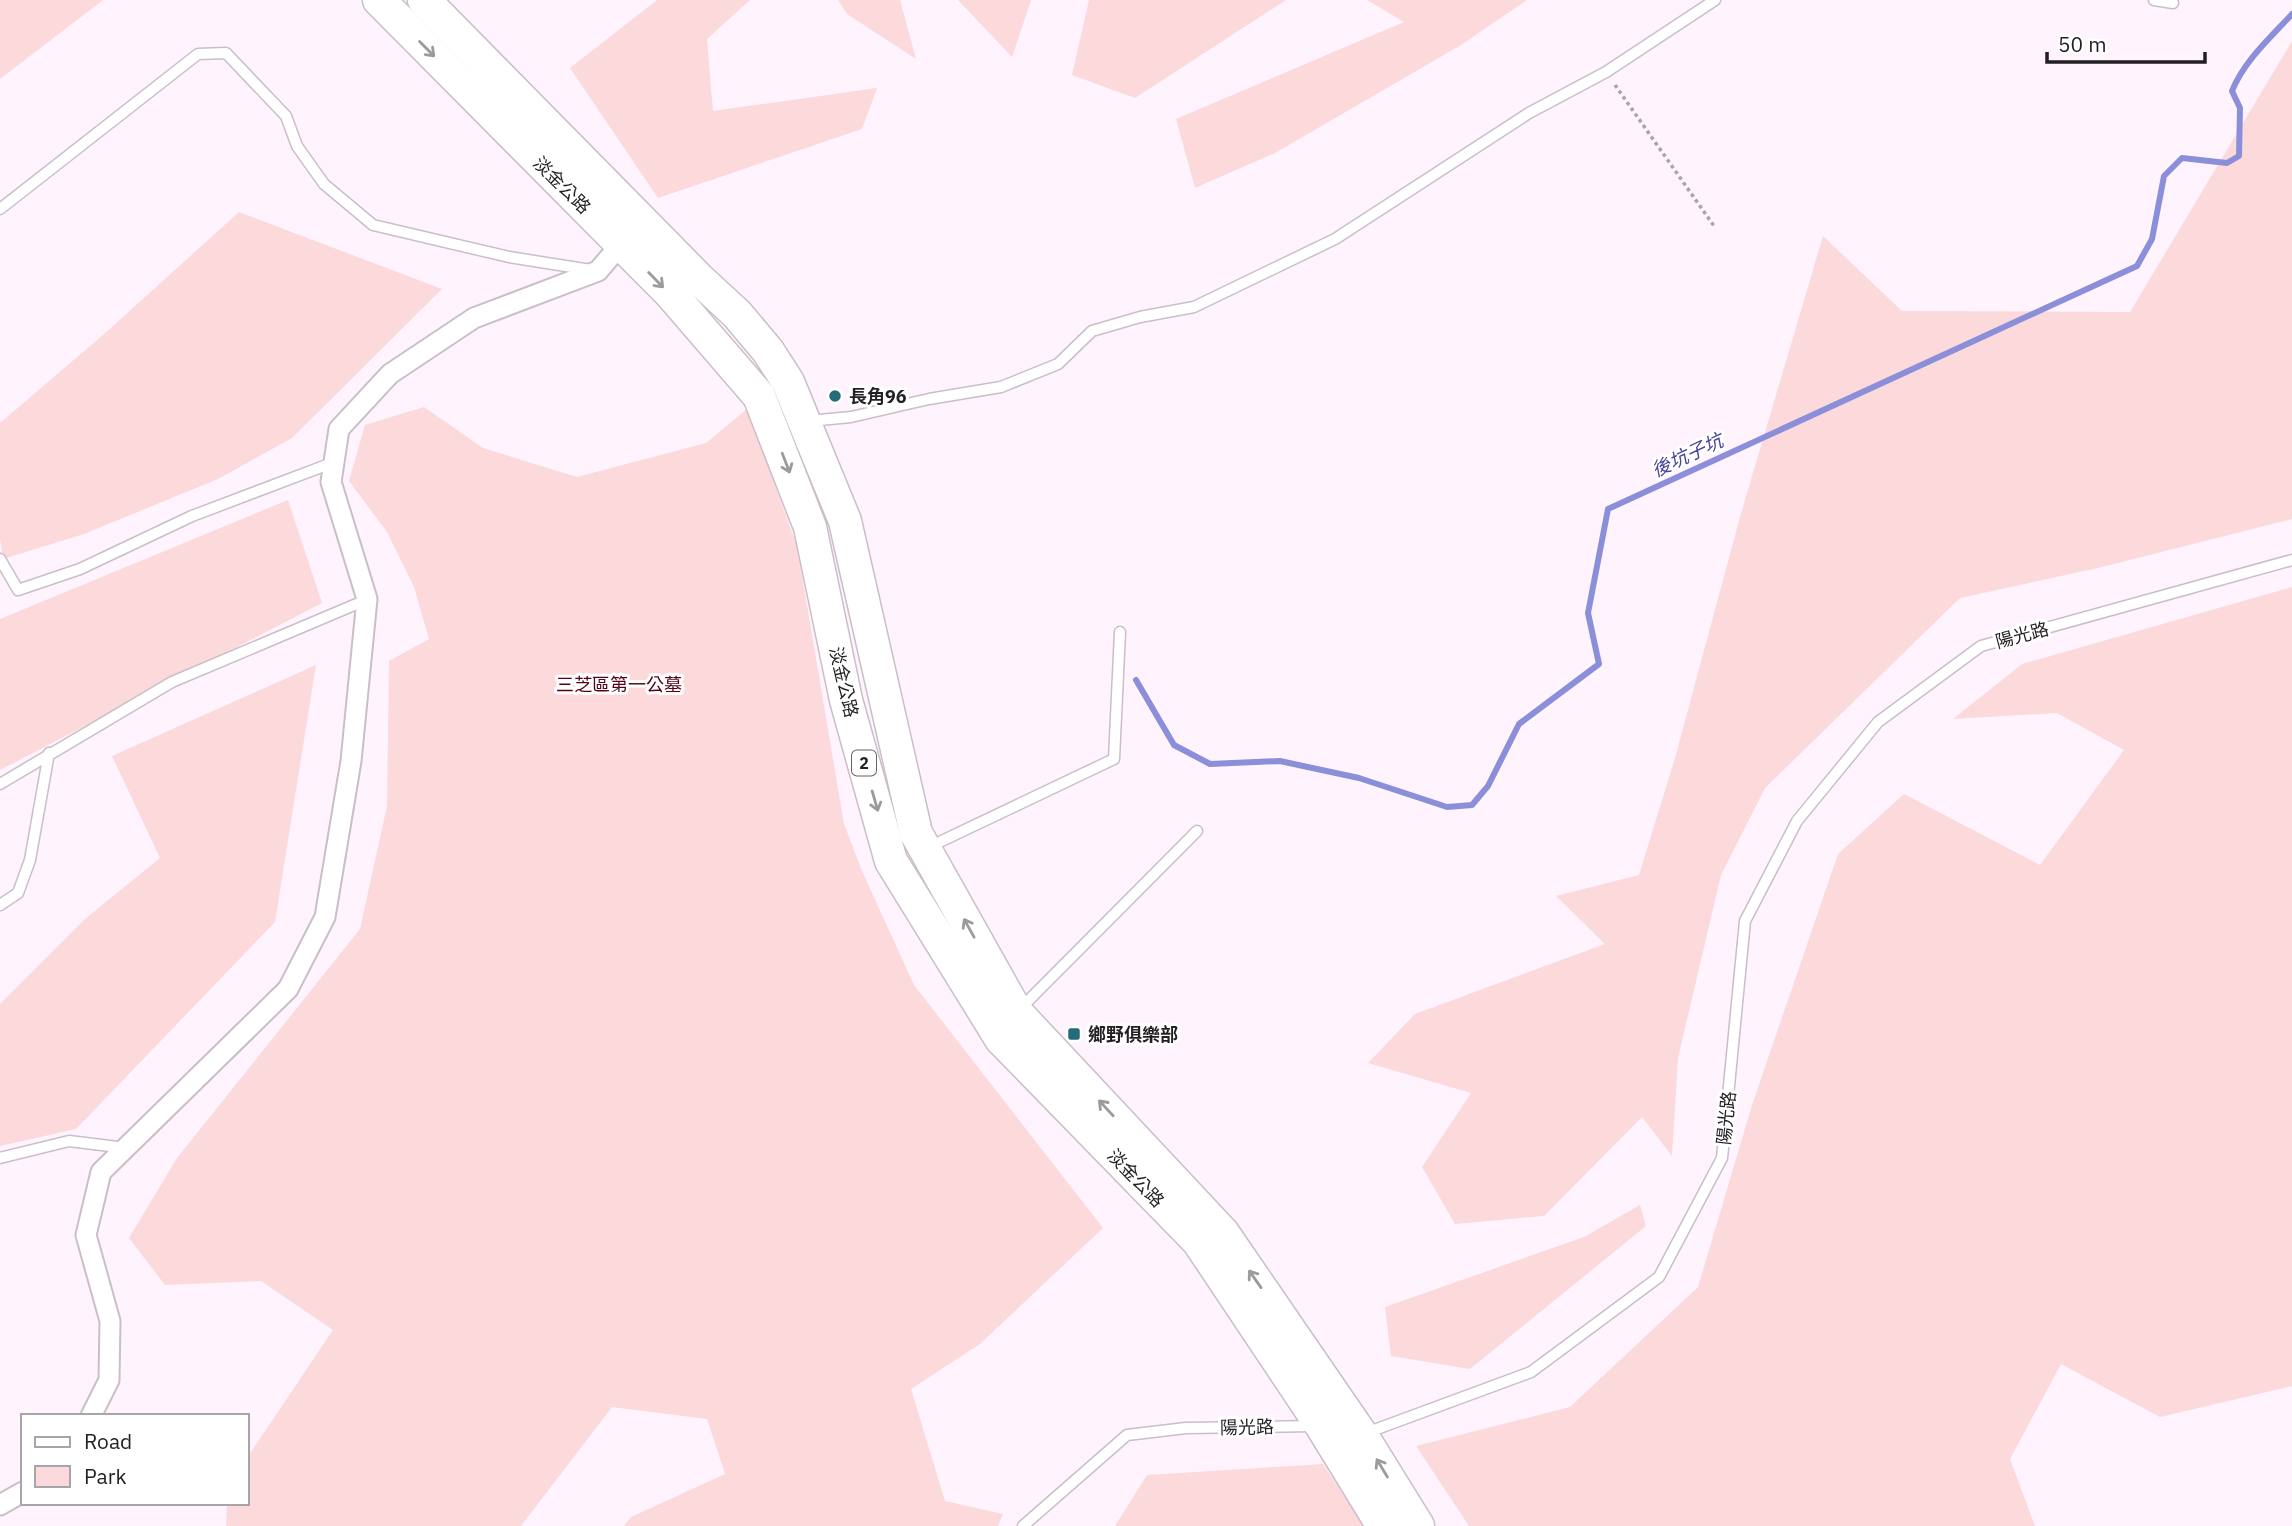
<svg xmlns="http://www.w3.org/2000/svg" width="2292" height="1526" viewBox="0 0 2292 1526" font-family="'IBM Plex Sans','Noto Sans TC',sans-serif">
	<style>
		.green { fill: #fcd9db }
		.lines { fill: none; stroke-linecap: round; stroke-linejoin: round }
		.stream { stroke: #8b8fd9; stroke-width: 6 }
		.service-casing { stroke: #cabec9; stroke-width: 13 }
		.minor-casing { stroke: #cabec9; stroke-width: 23 }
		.primary-casing { stroke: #cabec9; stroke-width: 35 }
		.path { stroke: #aba2aa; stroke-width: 3.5; stroke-dasharray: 3.5 3.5; stroke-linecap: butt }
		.service { stroke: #fff; stroke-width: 10 }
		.minor { stroke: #fff; stroke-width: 19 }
		.primary { stroke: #fff; stroke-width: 32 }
		.oneway { stroke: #9c9a9c }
		.poi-dot { fill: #236c78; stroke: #fff; stroke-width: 2.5 }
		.labels { text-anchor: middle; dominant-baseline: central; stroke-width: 6; stroke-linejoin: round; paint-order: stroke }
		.shield { fill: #fff; stroke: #656265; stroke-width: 2 }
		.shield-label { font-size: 16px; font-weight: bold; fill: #231f23 }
		.street-label { font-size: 18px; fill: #231f23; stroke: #fff }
		.poi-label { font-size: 18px; font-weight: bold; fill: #231f23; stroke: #fff; text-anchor: start }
		.park-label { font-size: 18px; fill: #540218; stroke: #fff }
		.water-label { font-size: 19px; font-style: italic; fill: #48459c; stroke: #fff }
	</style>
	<rect width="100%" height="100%" fill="#fff3fe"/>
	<!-- green -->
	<g class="green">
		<path d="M0 0H103L0 79Z"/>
		<path d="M657 0H750L707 39 713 111 877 88 862 129 658 198 570 68Z"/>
		<path d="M838 0H900L916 59 847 14Z"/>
		<path d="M958 0H1031L1012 57Z"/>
		<path d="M1089 0H1286L1135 98 1072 75Z"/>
		<path d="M1367 0H1527L1461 45 1275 153 1195 188 1176 119 1404 22Z"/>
		<path d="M2292 41V519L2098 568 1960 598 1765 788 1721 875 1678 1058 1672 1156 1642 1117 1544 1216 1455 1224 1422 1167 1471 1093 1368 1063 1415 1014 1605 944 1556 896 1639 875 1675 758 1740 517 1823 236 1902 311 2130 312Z"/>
		<path d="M239 212 442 289 292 438 218 479 84 534 3 559 0 539V423L103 335Z"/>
		<path d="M424 407 483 448 577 477 706 443 747 409 797 546 844 824 862 871 914 985 1103 1228 980 1344 911 1389 945 1501 1003 1514 998 1526H624L631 1517 725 1474 707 1419 612 1407 521 1526H226L227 1503H247V1458L333 1330 261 1281 165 1285 129 1238 177 1158 360 929 387 806 389 661 429 639 414 587 387 532 349 481 365 425Z"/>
		<path d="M288 500 322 603 0 770V619Z"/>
		<path d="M2292 587V1386L2160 1417 2061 1364 2010 1459 2035 1526H1469L1416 1446 1570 1407 1698 1287 1752 1105 1838 854 1904 794 2040 865 2124 750 2057 713 1953 719 2022 664Z"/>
		<path d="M316 665 275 922 76 1129 0 1146V1004L85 919 160 858 112 756Z"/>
		<path d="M1640 1205 1646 1226 1470 1369 1391 1356 1385 1307 1584 1237Z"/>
		<path d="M1323 1464 1364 1526H1115L1147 1475Z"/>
	</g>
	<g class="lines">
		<!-- stream -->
		<path class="stream" d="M1136 680 1174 745 1210 764 1280 761 1359 778 1447 807 1472 805 1488 786 1519 724 1599 664 1588 613 1608 509 2137 266 2152 239 2164 176 2182 158 2227 163 2239 156 2240 108 2232 91C2244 61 2270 38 2292 14"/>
		<!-- service casing -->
		<g class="service-casing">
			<g id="service">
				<path d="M2154 0 2173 3"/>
				<path d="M0 209 198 54 226 53 286 116 297 146 324 184 373 225 509 257 591 270"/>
				<path d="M809 421 851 417 929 399 1001 387 1058 364 1092 331 1140 317 1194 307 1335 239 1529 113 1606 72 1715 0"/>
				<path d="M0 559 18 590 80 569 192 516 332 463"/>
				<path d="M0 784 172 682 366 600"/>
				<path d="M929 847 1114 759 1120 632"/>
				<path d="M0 905 18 893 30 860 49 753"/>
				<path d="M1020 1009 1197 831"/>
				<path d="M0 1158 69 1141 126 1148"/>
				<path d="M1366 1433 1531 1372 1659 1277 1722 1158 1745 921 1797 821 1878 722 1981 646 2292 560"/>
				<path d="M1023 1526 1127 1435 1186 1428 1313 1426"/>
			</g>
		</g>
		<!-- minor casing -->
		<g class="minor-casing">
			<g id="minor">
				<path d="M91 1416 109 1380 110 1321 86 1235 101 1172 288 989 325 917 351 761 367 599 331 482 339 429 390 374 474 318 598 271 621 244 629 238"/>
				<path d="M0 1505 23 1492"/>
			</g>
		</g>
		<!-- primary casing -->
		<g class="primary-casing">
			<g id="primary">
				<path d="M379 0 671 294 759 396 810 527 846 700 891 861 1001 1039 1198 1241 1321 1425 1383 1526"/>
				<path d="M424 0 699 279 737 314 768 351 788 382 845 521 916 833 1017 1013 1223 1233 1361 1434 1418 1526"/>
			</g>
		</g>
		<!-- path -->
		<path class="path" d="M1615 85 1714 226"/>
		<!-- service -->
		<use href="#service" class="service"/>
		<!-- minor -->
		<use href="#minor" class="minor"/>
		<!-- primary -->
		<use href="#primary" class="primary"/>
	</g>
	<!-- one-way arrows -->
	<defs><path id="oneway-shaft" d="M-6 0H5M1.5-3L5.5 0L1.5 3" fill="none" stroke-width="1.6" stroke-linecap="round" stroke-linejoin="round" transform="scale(1.75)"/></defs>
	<g class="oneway">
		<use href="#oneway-shaft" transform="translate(427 49) rotate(45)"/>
		<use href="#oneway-shaft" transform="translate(656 280) rotate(46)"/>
		<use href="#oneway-shaft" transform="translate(786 463) rotate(69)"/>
		<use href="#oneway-shaft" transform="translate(875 801) rotate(74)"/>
		<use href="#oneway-shaft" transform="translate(969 928) rotate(-119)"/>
		<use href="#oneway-shaft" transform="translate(1106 1108) rotate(-133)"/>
		<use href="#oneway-shaft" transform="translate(1255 1279) rotate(-125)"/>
		<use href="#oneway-shaft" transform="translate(1382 1468) rotate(-121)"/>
	</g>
	<!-- markers -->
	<g class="poi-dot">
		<circle cx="835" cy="396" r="7"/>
		<rect x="1067" y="1027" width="14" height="14" rx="3.5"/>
	</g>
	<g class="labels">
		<!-- shield labels -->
		<rect class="shield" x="852" y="750.5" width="24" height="25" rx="5"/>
		<g class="shield-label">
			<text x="864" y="763">2</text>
		</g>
		<!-- street labels -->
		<g class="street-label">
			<text transform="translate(562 185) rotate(45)">淡金公路</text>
			<text transform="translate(2022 635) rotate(-15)">陽光路</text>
			<text transform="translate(844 682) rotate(77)">淡金公路</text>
			<text transform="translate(1726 1118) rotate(-84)">陽光路</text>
			<text transform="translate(1136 1178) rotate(46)">淡金公路</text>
			<text transform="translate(1247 1427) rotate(-1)">陽光路</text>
		</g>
		<!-- poi labels -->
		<g class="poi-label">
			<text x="849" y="396">長角96</text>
			<text x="1088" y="1034">鄉野俱樂部</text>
		</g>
		<!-- park labels -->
		<g class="park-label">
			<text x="619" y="684">三芝區第一公墓</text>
		</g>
		<!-- water labels -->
		<g class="water-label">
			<text transform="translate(1687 455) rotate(-25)">後坑子坑</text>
		</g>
	</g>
	<!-- legend -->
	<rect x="21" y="1414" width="228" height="91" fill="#ffffff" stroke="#a7a5a7" stroke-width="2"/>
	<rect x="35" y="1437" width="35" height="10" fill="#ffffff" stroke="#a7a5a7" stroke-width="2"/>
	<text x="84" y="1449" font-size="21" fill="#231f23">Road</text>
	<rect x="35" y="1466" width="35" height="21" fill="#fcd9db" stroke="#a7a5a7" stroke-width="2"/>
	<text x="84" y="1484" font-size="21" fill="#231f23">Park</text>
	<!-- scale -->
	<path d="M2047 52v10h158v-10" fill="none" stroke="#231f23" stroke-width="3.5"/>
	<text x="2058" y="52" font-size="21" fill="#231f23" stroke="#ffffff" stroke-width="5" paint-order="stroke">50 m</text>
</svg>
